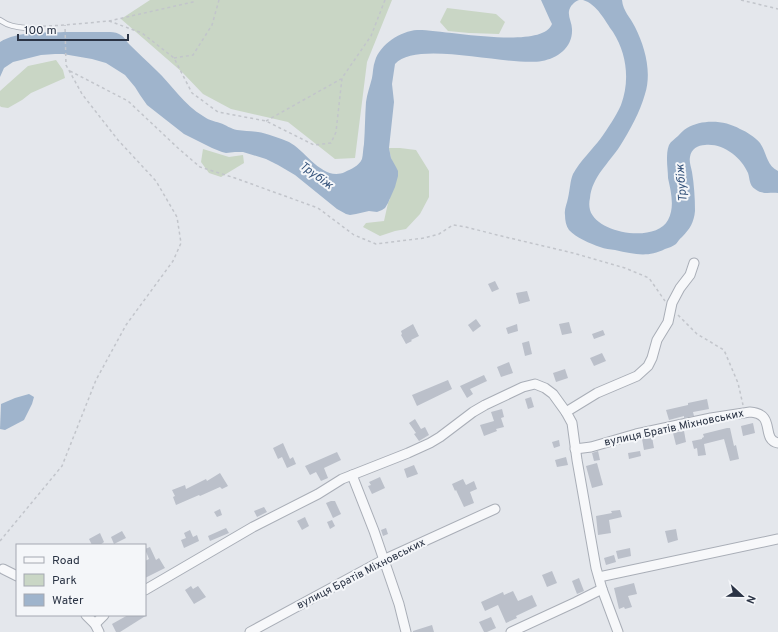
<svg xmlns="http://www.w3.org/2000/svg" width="778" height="632" viewBox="0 0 778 632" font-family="Overpass,sans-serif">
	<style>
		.green { fill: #c9d6c5 }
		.water { fill: #9fb4cc }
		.building { fill: #bbc0ca }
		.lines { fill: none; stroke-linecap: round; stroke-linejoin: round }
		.lane-casing { stroke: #a9aeb7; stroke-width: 6 }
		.street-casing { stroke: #a9aeb7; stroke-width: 11 }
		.path { stroke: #c2c5cb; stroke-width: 1.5; stroke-dasharray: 3 3; stroke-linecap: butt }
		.lane { stroke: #f7f8fa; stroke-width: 4.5 }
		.street { stroke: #f7f8fa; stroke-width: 9 }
		.labels { text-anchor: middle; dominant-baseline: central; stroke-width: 4; stroke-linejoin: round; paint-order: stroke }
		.street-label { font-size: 11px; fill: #2b3445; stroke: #f4f6f9 }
		.water-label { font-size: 12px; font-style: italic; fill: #34527a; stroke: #f4f6f9 }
	</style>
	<rect width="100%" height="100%" fill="#e4e7ec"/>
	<!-- green -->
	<g class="green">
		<path d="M150 0H392L367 62 355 158 335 159 288 122 231 109 203 94 182 72 121 19Z"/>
		<path d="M447 8 496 14 505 22 499 34 469 33 448 31 440 22Z"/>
		<path d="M56 60 63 70 65 78 31 93 22 100 8 108 1 107 0 106V91L28 66Z"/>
		<path d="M389 148H400L416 150 429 171V197L420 214 406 229 395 231 380 236 363 227 366 223 384 221 388 203 390 199 392 161 391 158Z"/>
		<path d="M203 149 229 157 243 155 244 163 221 177 209 173 201 162Z"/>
	</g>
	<!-- water -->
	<g class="water">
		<path d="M541 0H579C574 2 570 6 569 11 568 17 572 23 572 29 573 47 558 58 542 61 509 67 417 39 395 64L392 84 394 102 389 148 391 158 396 167 398 171V176L395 187 388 203 385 208 382 210 377 212 369 211 356 214 350 215 346 214 337 209 295 175 278 165 266 159 243 152H235L226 153 222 152 212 148 184 134 147 105 140 95 135 87 125 75 106 63 92 59 63 54H55L41 55 13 62 4 68 0 77V42C18 31 43 33 64 32 78 32 93 32 107 32 111 32 115 32 119 34 124 36 126 41 130 45 138 53 147 61 156 70 172 85 184 105 203 116 208 120 214 121 220 123 226 125 231 129 237 130 244 131 251 131 258 132 265 133 282 139 289 142 306 151 323 182 345 172 351 169 359 166 362 159 363 155 363 149 364 144 365 130 365 116 366 102 367 94 370 86 372 78 373 73 373 66 375 61 380 44 401 31 417 30 441 29 542 51 552 24L550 20Z"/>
		<path d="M583 0H622C623 11 630 17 635 27 645 47 652 72 645 94 640 112 630 130 620 146 609 163 592 177 590 198 589 202 589 206 590 210 597 234 656 243 668 220 675 207 671 192 668 178 668 172 667 166 667 160 667 155 667 150 669 145 671 141 675 139 678 136 681 133 683 130 687 128 702 119 725 120 740 129 747 132 755 137 760 143 767 153 766 165 778 171V193C770 192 762 195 755 189 749 185 750 179 748 173 741 157 723 143 705 145 698 145 691 149 690 157 689 162 691 167 692 172 694 184 695 198 695 211 694 222 690 229 682 237 679 239 678 242 676 244 673 246 669 248 665 249 647 258 634 254 615 250 610 249 605 249 600 247 591 244 575 237 569 230 566 226 565 220 565 215 564 209 567 204 568 198 570 190 570 181 573 174 580 161 592 150 601 138 608 128 616 116 621 105 630 81 627 54 613 32 605 21 597 4 583 0Z"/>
		<path d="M29 394 34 397 32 404 24 420 5 430 0 429 1 404 15 398Z"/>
	</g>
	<!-- building -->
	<g class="building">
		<path d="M495 281 499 289 492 292 488 284Z"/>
		<path d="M527 291 530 301 519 304 516 293Z"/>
		<path d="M476 319 481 326 473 332 468 325Z"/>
		<path d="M569 322 572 333 562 335 559 324Z"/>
		<path d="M413 324 419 336 411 340 412 341 406 344 401 335 402 334 401 331Z"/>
		<path d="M517 324 518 331 508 334 506 328Z"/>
		<path d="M603 330 605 335 594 339 592 334Z"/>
		<path d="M529 341 532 354 525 356 522 343Z"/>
		<path d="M602 353 606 361 594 366 590 358Z"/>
		<path d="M509 362 513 373 501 377 497 367Z"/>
		<path d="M565 369 568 378 556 382 553 373Z"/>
		<path d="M484 375 487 381 470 389 473 394 467 398 460 386Z"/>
		<path d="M448 380 452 389 417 406 412 395Z"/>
		<path d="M531 397 534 407 528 409 525 399Z"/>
		<path d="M707 399 709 409 693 412 694 416 684 418V416L669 420 666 410 688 405V403Z"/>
		<path d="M502 409 504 417 501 418 504 427 496 429 497 431 484 436 480 425 494 421 491 412Z"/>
		<path d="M415 419 421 429 425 427 429 435 419 441 414 434 416 433 409 423Z"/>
		<path d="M753 423 755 433 743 436 741 426Z"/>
		<path d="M727 428H730L734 446 736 445 739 459 730 461 724 439 704 444 706 455 698 456 697 448 694 449 692 441 702 439V438L704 437 703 434Z"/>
		<path d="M684 431 686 442 676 445 673 433Z"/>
		<path d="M652 437 654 448 644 450 642 439Z"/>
		<path d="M559 440 560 446 554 448 552 442Z"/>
		<path d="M283 443 290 459 293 457 296 464 287 468 282 457 278 459 273 448Z"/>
		<path d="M598 451 600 460 594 461 592 453Z"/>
		<path d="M640 451 641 456 629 459 628 453Z"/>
		<path d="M337 452 341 460 324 468 328 478 321 481 316 472 310 475 305 466Z"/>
		<path d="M566 457 568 465 557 467 555 460Z"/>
		<path d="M597 463 603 485 592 488 586 466Z"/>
		<path d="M414 465 418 474 407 478 404 469Z"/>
		<path d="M220 473 228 486 222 489 220 487 200 496 199 495 176 505 173 497 175 496 172 490 185 485 186 489 206 479 207 481Z"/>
		<path d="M380 477 385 488 372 494 368 486 371 485 369 482Z"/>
		<path d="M463 479 466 485 474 481 477 489 470 492 474 503 464 507 456 490 455 491 452 484Z"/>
		<path d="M331 501H335L341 514 333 518 326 503Z"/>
		<path d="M264 507 267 512 257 517 254 511Z"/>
		<path d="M220 509 222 515 217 517 214 512Z"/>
		<path d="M620 510 622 517 609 520 611 533 598 535 596 516 612 513 611 511Z"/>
		<path d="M305 517 309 526 302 530 297 521Z"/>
		<path d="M332 520 335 526 330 529 327 522Z"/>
		<path d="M226 528 229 533 210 541 208 536Z"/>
		<path d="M386 528 388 534 383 536 381 530Z"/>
		<path d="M676 529 678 540 668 543 665 531Z"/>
		<path d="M190 530 193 537 197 535 199 541 184 548 181 540 186 538 184 533Z"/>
		<path d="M122 531 126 538 114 544 111 537Z"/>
		<path d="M100 533 104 542 100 545H92L89 539Z"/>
		<path d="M150 547 156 560 159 558 165 568 145 578V561L149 559 145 549Z"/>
		<path d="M630 548 631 556 618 559 616 551Z"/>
		<path d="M614 555 616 562 606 565 604 558Z"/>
		<path d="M552 571 557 583 547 587 542 575Z"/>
		<path d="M579 578 584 591 577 594 572 581Z"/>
		<path d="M634 583 637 594 628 596 632 607 625 609 624 607 619 609 614 588Z"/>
		<path d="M191 586 193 589 198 586 206 597 194 604 185 590Z"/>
		<path d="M513 591 518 601 532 595 537 606 516 616 517 618 506 623 498 605 485 611 481 602 503 592 504 595Z"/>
		<path d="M128 615H147L128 627 120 632H116L112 624Z"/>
		<path d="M491 617 496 628 487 632H484L479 622Z"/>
		<path d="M432 625 434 632H413V631Z"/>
	</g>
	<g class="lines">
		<!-- lane casing -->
		<g class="lane-casing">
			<path id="lane" d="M0 20C8 26 16 27 26 28"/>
		</g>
		<!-- street casing -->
		<g class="street-casing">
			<g id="street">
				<path d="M575 449 591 447 636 434 711 418 750 412C777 414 760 439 778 443"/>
				<path d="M352 475 374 531 399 604 406 632"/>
				<path d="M3 569 17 576"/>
				<path d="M599 577 778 539"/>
				<path d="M145 590 253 527 318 494 342 479 408 453 430 443 440 437 473 412 485 405 523 387 535 384 545 388 553 394 566 412"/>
				<path d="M86 615 95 624 99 632"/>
				<path d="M95 624 104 615"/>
				<path d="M250 632 383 560 495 509"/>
				<path d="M511 632 576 602 602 589"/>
				<path d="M618 632 602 589 596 568 577 460 572 423 566 412 597 393 637 376 648 366 652 358 657 340 668 322 672 303 680 288 690 275 694 263"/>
			</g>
		</g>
		<!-- path -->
		<g class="path">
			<path d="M741 0 778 9"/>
			<path d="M109 21 142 33 174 58 192 93 218 112 266 121 314 145 331 143 336 132 342 78 371 36 385 0"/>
			<path d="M31 27 65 25 109 21 193 2 196 0"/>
			<path d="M174 58 193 55 212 25 219 0"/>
			<path d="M70 71 128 101 179 149 200 167 235 178 318 208 354 235 376 244 424 238 439 234 453 225 466 227 497 235 573 253 625 268 649 278 665 301"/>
			<path d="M266 121 341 79"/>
			<path d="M678 315 697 334 724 350 738 383 743 405"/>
			<path d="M0 541 62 466 96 380 126 325 173 261 181 243 177 217 156 181 118 140 82 94 66 65 65 25"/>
		</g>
		<!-- lane -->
		<use href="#lane" class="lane"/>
		<!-- street -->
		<use href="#street" class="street"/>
	</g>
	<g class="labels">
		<!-- street labels -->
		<g class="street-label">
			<text transform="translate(674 428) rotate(-12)">вулиця Братів Міхновських</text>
			<text transform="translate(361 574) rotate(-27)">вулиця Братів Міхновських</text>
		</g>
		<!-- water labels -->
		<g class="water-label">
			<text transform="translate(316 176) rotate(36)">Трубіж</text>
			<text transform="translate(682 183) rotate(-95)">Трубіж</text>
		</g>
	</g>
	<!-- legend -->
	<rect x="16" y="544" width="130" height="72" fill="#f4f6f9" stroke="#a4a8b1"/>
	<rect x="24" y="557" width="20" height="6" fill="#f7f8fa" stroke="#a4a8b1"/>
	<text x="52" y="564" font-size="12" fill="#2b3445">Road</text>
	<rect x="24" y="574" width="20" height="12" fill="#c9d6c5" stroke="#a4a8b1"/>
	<text x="52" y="584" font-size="12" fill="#2b3445">Park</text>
	<rect x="24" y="594" width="20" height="12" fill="#9fb4cc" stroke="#a4a8b1"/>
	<text x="52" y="604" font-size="12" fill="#2b3445">Water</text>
	<!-- north arrow -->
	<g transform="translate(742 596) rotate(112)" stroke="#f4f6f9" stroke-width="3" paint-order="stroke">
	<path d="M0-3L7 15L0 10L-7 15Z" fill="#2b3445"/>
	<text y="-6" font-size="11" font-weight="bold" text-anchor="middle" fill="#2b3445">N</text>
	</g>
	<!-- scale -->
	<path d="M18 34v6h110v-6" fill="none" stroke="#2b3445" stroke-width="2"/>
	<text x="24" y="34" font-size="12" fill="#2b3445" stroke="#f4f6f9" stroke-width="3" paint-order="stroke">100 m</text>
</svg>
